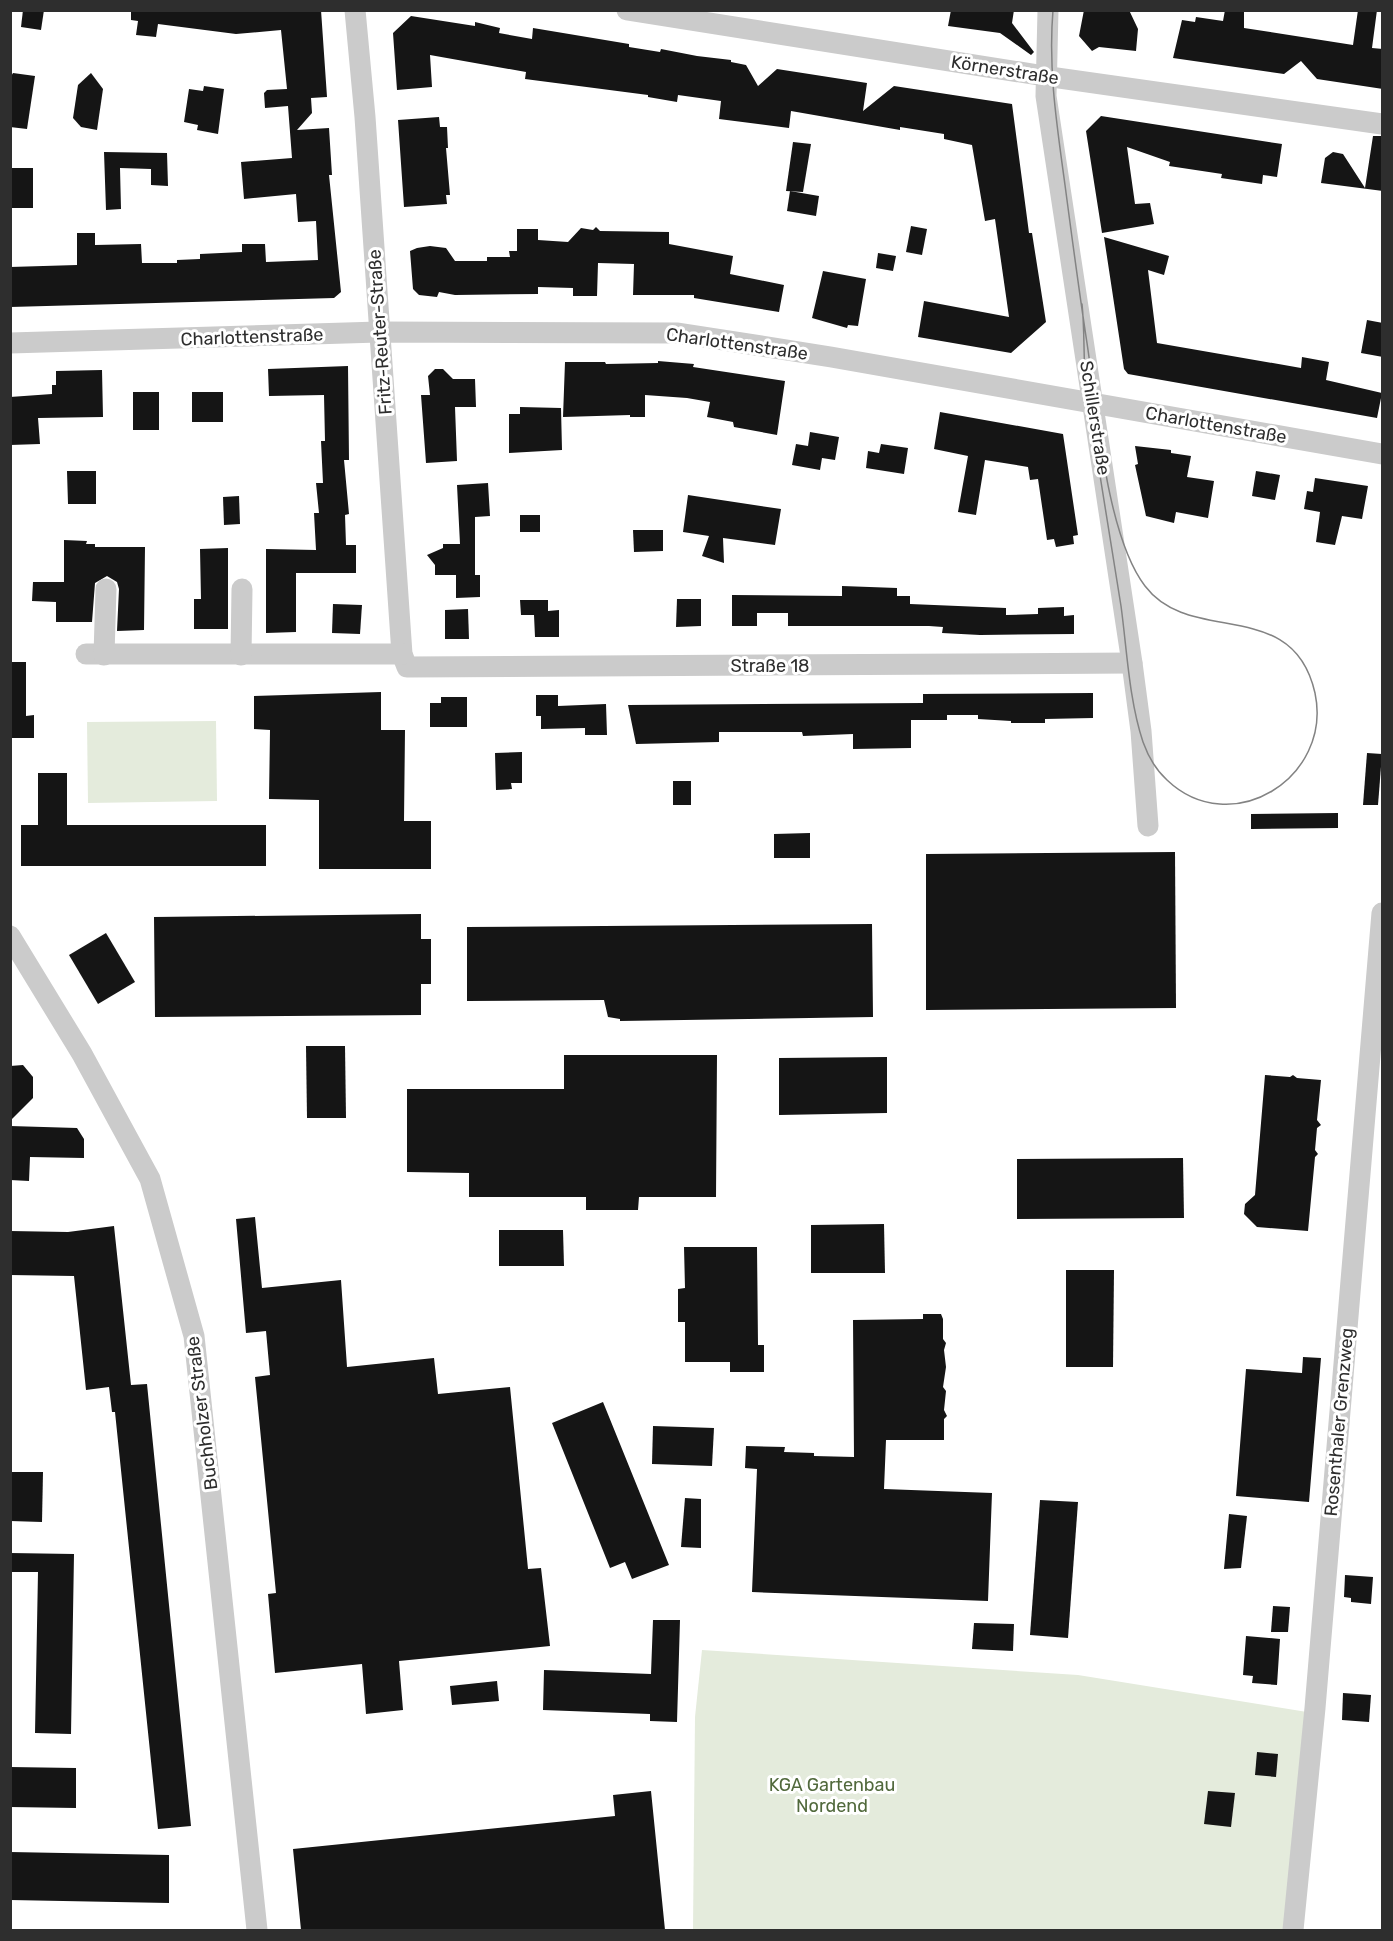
<svg xmlns="http://www.w3.org/2000/svg" width="1393" height="1941" viewBox="0 0 1393 1941" font-family="Rubik,sans-serif">
	<style>
		.green { fill: #e4ebdc }
		.building { fill: #151515 }
		.lines { fill: none; stroke-linecap: round; stroke-linejoin: round }
		.minor { stroke: #cbcbcb; stroke-width: 21 }
		.tram { stroke: #838383; stroke-width: 1.5 }
		.labels { text-anchor: middle; dominant-baseline: central; stroke-width: 6; stroke-linejoin: round; paint-order: stroke }
		.street-label { font-size: 18px; fill: #2e2e2e; stroke: #fff }
		.park-label { font-size: 18px; fill: #51693c; stroke: #fff }
	</style>
	<rect width="100%" height="100%" fill="#fff"/>
	<!-- green -->
	<g class="green">
		<path d="M216 721 217 801 88 803 87 722Z"/>
		<path d="M702 1650 1078 1675 1307 1712 1287 1930H693L695 1717Z"/>
	</g>
	<!-- building -->
	<g class="building">
		<path d="M23 10H44L41 30 21 27Z"/>
		<path d="M131 10H321L327 97 311 98 312 113 297 130 329 128 332 175H329L341 292 334 298 10 307V267L77 265V233H95V245L141 244 142 263H177V260L200 259V254L242 252V244H265L266 262 318 260 316 221 298 222 296 194 244 199 241 162 292 158 288 106 265 108 264 93 267 90 287 89 281 30 236 34 158 24 156 37 136 35 138 21 131 20Z"/>
		<path d="M951 10H1014L1012 23 1034 52 1031 55 1000 33 948 26Z"/>
		<path d="M1084 10H1129L1138 29 1136 51 1099 47 1092 51 1079 36Z"/>
		<path d="M1225 10H1244V28L1353 45 1358 10H1377L1372 48 1383 49V89L1317 79 1301 61 1284 74 1173 58 1182 20 1195 22 1196 17 1223 21Z"/>
		<path d="M411 16 475 26V22L500 28 499 33 532 39 533 28 629 44V47L660 52 661 49 697 56 731 60V62L746 65 758 86 777 69 867 83 863 111 894 86 1012 104 1029 233H1032L1046 322 1011 353 918 337 924 301 1009 317 995 219 985 221 972 145 944 139V134L900 127V130L791 111 789 128 719 119 721 101 678 95 677 102 648 97V95L525 79 526 72 430 55 432 87 397 90 393 33Z"/>
		<path d="M13 73 35 76 27 129 10 127V78Z"/>
		<path d="M91 73 103 89 97 130 81 127 73 118 78 85Z"/>
		<path d="M204 86 224 89 218 134 197 130 198 125 184 122 189 89 203 91Z"/>
		<path d="M1101 116 1282 144 1277 177 1263 175 1262 184 1221 178 1222 174 1169 166 1170 162 1127 147 1135 204 1150 203 1154 224 1102 233 1086 131Z"/>
		<path d="M439 117 440 127H447L448 148H446L450 195H446L447 204 404 207 398 120Z"/>
		<path d="M1373 136H1383V191L1321 183 1325 158 1333 152 1343 154 1365 188Z"/>
		<path d="M793 142 811 144 803 192 786 191Z"/>
		<path d="M104 152 167 153 168 186 151 185V169L120 168 121 209 106 210Z"/>
		<rect x="10" y="168" width="23" height="40"/>
		<path d="M790 191 819 196 816 216 787 211Z"/>
		<path d="M911 226 927 229 922 255 906 252Z"/>
		<path d="M596 227 600 231 669 232V244L733 256 730 274 784 285 779 312 694 298V295H633L634 264 598 263 597 296H573V288L538 287V294L455 295 439 292 437 297 419 295 413 289 410 251 417 248 430 246 446 248 455 261H487V257H510L509 251H517V229H538V240L568 242 581 228 593 230Z"/>
		<path d="M1104 237 1169 256 1164 275 1148 270 1157 343 1301 368 1302 357 1329 362 1326 380 1382 393 1377 418 1128 374 1124 369Z"/>
		<path d="M878 253 896 256 893 271 876 268Z"/>
		<path d="M823 271 866 279 858 326 848 325 847 328 812 318Z"/>
		<path d="M1367 320 1383 323V357L1361 353Z"/>
		<path d="M658 361 694 364 693 367 785 381 777 435 734 427 733 422 707 417 710 402 687 398 645 395V417H630V415L563 417 565 362H605L606 364 658 363Z"/>
		<path d="M348 366 349 460H344L349 514 345 515 346 545H356V573H296V632L266 633V549L316 550 314 513H319L316 483H323L321 441H325L324 395 269 396 268 369Z"/>
		<path d="M435 369H443L453 379H475L476 407H455L457 461 426 463 421 395H430L428 376Z"/>
		<path d="M102 370 103 417 38 418 40 444 10 445V397L52 394V385H56V371Z"/>
		<rect x="133" y="392" width="26" height="38"/>
		<rect x="192" y="392" width="31" height="30"/>
		<path d="M520 407 561 408 562 450 509 453V414H520Z"/>
		<path d="M940 412 1063 434 1078 535 1073 536 1074 544 1056 547 1054 539 1047 540 1038 479 1030 480 1028 467 985 460 976 515 958 512 968 456 934 449Z"/>
		<path d="M810 432 839 437 835 460 822 458 820 470 792 465 796 444 808 446Z"/>
		<path d="M881 444 908 448 904 474 866 468 868 451 879 453Z"/>
		<path d="M1135 446 1171 450V453L1191 456 1187 477 1214 481 1208 518 1176 512 1174 523 1146 516 1135 465 1138 464Z"/>
		<path d="M67 471H96V504H68Z"/>
		<path d="M1256 471 1280 475 1275 500 1252 496Z"/>
		<path d="M1315 478 1368 486 1362 519 1342 516 1335 545 1316 542 1320 512 1304 509 1307 491 1313 492Z"/>
		<path d="M488 483 490 516 475 517V575H480V597L456 598V575H435V565L427 555 443 548V544H460L457 485Z"/>
		<path d="M688 495 781 509 775 545 723 538 724 563 702 556 709 536 683 532Z"/>
		<path d="M239 496 240 524 224 525 223 497Z"/>
		<rect x="520" y="515" width="20" height="17"/>
		<path d="M633 530H663V551L634 552Z"/>
		<path d="M64 540 87 541 86 544H95V547H145L144 630 117 631 119 589 117 582 107 576 95 583 92 622H56V602L32 601 33 582H64Z"/>
		<path d="M228 548V629H194V599H201L200 549Z"/>
		<path d="M842 586 897 588V596H910V604L1006 608V615L1038 614V608L1064 607V616L1074 615V634L980 635 942 633 943 627 929 626H788V613H757V626H732V595L842 596Z"/>
		<path d="M677 599H701V626L676 627Z"/>
		<path d="M520 600H548V611L559 610V637H535L534 615H521Z"/>
		<path d="M333 604 362 605 360 634 332 633Z"/>
		<path d="M468 609 469 639H445V610Z"/>
		<path d="M10 662H26V716L34 715V738H10Z"/>
		<path d="M381 692V730H405L404 821H431V869H319V800L269 799 270 730 254 729V696Z"/>
		<path d="M1093 693V718L1045 719V723H1011V721L978 719V715H947V720H911V748L853 749V734L803 736 802 732H719V742L636 744 628 705 923 703V694Z"/>
		<path d="M536 695H558V706L606 704 607 735H585V728L541 729V716H536Z"/>
		<path d="M441 697H467V727H430V703H441Z"/>
		<path d="M522 752V783H511L512 789 496 790 495 753Z"/>
		<path d="M1367 753 1382 754 1378 805H1363Z"/>
		<path d="M38 773H67V825H266V866H21V825H38Z"/>
		<rect x="673" y="781" width="18" height="24"/>
		<path d="M1338 813V828L1251 829V814Z"/>
		<path d="M810 833V858H774V834Z"/>
		<path d="M1175 852 1176 1008 926 1010V854Z"/>
		<path d="M421 914V939H431V984H421V1015L155 1017 154 917Z"/>
		<path d="M872 924 873 1017 620 1021V1019L608 1017 604 1000 467 1001V927Z"/>
		<path d="M106 933 135 982 98 1004 69 955Z"/>
		<path d="M306 1046H345L346 1118H307Z"/>
		<path d="M564 1055H717L716 1197H639L638 1210H586V1197H469V1173L407 1172V1089H564Z"/>
		<path d="M887 1057V1113L779 1115V1058Z"/>
		<path d="M23 1065 33 1077V1098L10 1121V1066Z"/>
		<path d="M1265 1075 1290 1077 1293 1075 1297 1078 1321 1080 1317 1120 1321 1125 1317 1128 1315 1150 1318 1154 1315 1157 1308 1231 1257 1227 1244 1214 1245 1204 1255 1195Z"/>
		<path d="M10 1126 77 1128 84 1139V1158L30 1157 29 1181 10 1180Z"/>
		<path d="M1183 1158 1184 1218 1017 1219V1159Z"/>
		<path d="M255 1217 262 1288 341 1280 347 1367 434 1358 438 1394 510 1387 528 1569 541 1568 550 1646 399 1661 403 1710 366 1714 362 1664 275 1673 268 1594 276 1593 255 1377 270 1375 266 1331 246 1333 236 1219Z"/>
		<path d="M884 1224 885 1273H811V1225Z"/>
		<path d="M114 1226 131 1385 147 1384 191 1826 158 1829 115 1412H112L109 1387 86 1390 74 1276 10 1275V1231L68 1232Z"/>
		<path d="M499 1230H563L564 1266H499Z"/>
		<path d="M684 1247H757L758 1345H764V1372H730V1362H685V1322H678V1289L685 1288Z"/>
		<path d="M1066 1270H1114L1113 1367H1066Z"/>
		<path d="M923 1314H941L943 1319V1339L946 1343 944 1350 946 1367 943 1387 946 1391 944 1410 947 1416 944 1419V1440H886L884 1489 992 1493 988 1601 752 1592 757 1469 745 1468 746 1446 785 1447 784 1452 814 1453V1456L854 1457 853 1320 923 1319Z"/>
		<path d="M1303 1357 1321 1358 1309 1502 1236 1496 1246 1369 1302 1373Z"/>
		<path d="M603 1402 669 1565 632 1579 625 1562 610 1568 552 1423Z"/>
		<path d="M653 1426 714 1428 712 1466 652 1464Z"/>
		<path d="M10 1472H43L42 1522 10 1521Z"/>
		<path d="M685 1498 701 1499V1548L681 1547Z"/>
		<path d="M1040 1500 1078 1502 1068 1638 1030 1635Z"/>
		<path d="M1229 1514 1247 1516 1241 1568 1224 1569Z"/>
		<path d="M10 1553 74 1554 71 1734 35 1733 38 1572H10Z"/>
		<path d="M1345 1575 1373 1577 1371 1604 1351 1602V1598L1344 1597Z"/>
		<path d="M1273 1606 1290 1607 1288 1632H1271Z"/>
		<path d="M653 1620H680L677 1722 650 1721V1714L543 1710 544 1670 651 1674Z"/>
		<path d="M974 1623 1014 1624 1013 1651 972 1649Z"/>
		<path d="M1246 1636 1280 1639 1277 1685 1252 1683 1253 1676 1243 1675Z"/>
		<path d="M497 1681 499 1701 452 1705 450 1686Z"/>
		<path d="M1343 1693 1371 1695 1369 1722 1342 1720Z"/>
		<path d="M1257 1752 1278 1754 1276 1777 1255 1775Z"/>
		<path d="M10 1767 76 1768V1808L10 1807Z"/>
		<path d="M651 1791 665 1930H301L293 1849 615 1816 613 1795Z"/>
		<path d="M1208 1791 1235 1793 1231 1827 1204 1824Z"/>
		<path d="M10 1852 169 1855V1903L10 1900Z"/>
	</g>
	<g class="lines">
		<!-- minor -->
		<g class="minor">
			<path d="M355 10 365 117 402 654 407 667 1132 663"/>
			<path d="M627 10 1051 77 1382 124"/>
			<path d="M1048 10 1046 96 1132 663 1141 731 1148 826"/>
			<path d="M10 343 379 332 678 333 831 357 1382 454"/>
			<path d="M86 654H402"/>
			<path d="M104 655 106 589"/>
			<path d="M241 655 242 589"/>
			<path d="M10 936 82 1054 150 1179 194 1336 257 1930"/>
			<path d="M1293 1930 1315 1708 1382 913"/>
		</g>
		<!-- tram -->
		<path class="tram" d="M1053 10C1048 70 1057 126 1065 185 1072 238 1079 291 1087 343 1097 409 1106 535 1145 586 1191 647 1293 595 1315 693 1333 778 1231 841 1167 780 1156 770 1148 756 1143 742 1129 700 1127 650 1121 606 1113 559 1106 511 1098 463 1094 438 1088 413 1086 388 1083 360 1085 332 1082 304"/>
	</g>
	<g class="labels">
		<!-- street labels -->
		<g class="street-label">
			<text transform="translate(1005 70) rotate(9)">Körnerstraße</text>
			<text transform="translate(380 332) rotate(-94)">Fritz-Reuter-Straße</text>
			<text transform="translate(252 337) rotate(-2)">Charlottenstraße</text>
			<text transform="translate(737 344) rotate(8)">Charlottenstraße</text>
			<text transform="translate(1095 418) rotate(81)">Schillerstraße</text>
			<text transform="translate(1216 425) rotate(10)">Charlottenstraße</text>
			<text x="770" y="666">Straße 18</text>
			<text transform="translate(202 1413) rotate(-97)">Buchholzer Straße</text>
			<text transform="translate(1339 1422) rotate(-85)">Rosenthaler Grenzweg</text>
		</g>
		<!-- park labels -->
		<g class="park-label">
			<text x="832" y="1785">KGA Gartenbau<tspan x="832" dy="21">Nordend</tspan></text>
		</g>
	</g>
	<!-- border -->
	<rect width="1393" height="1941" fill="none" stroke="#2e2e2e" stroke-width="24"/>
</svg>
